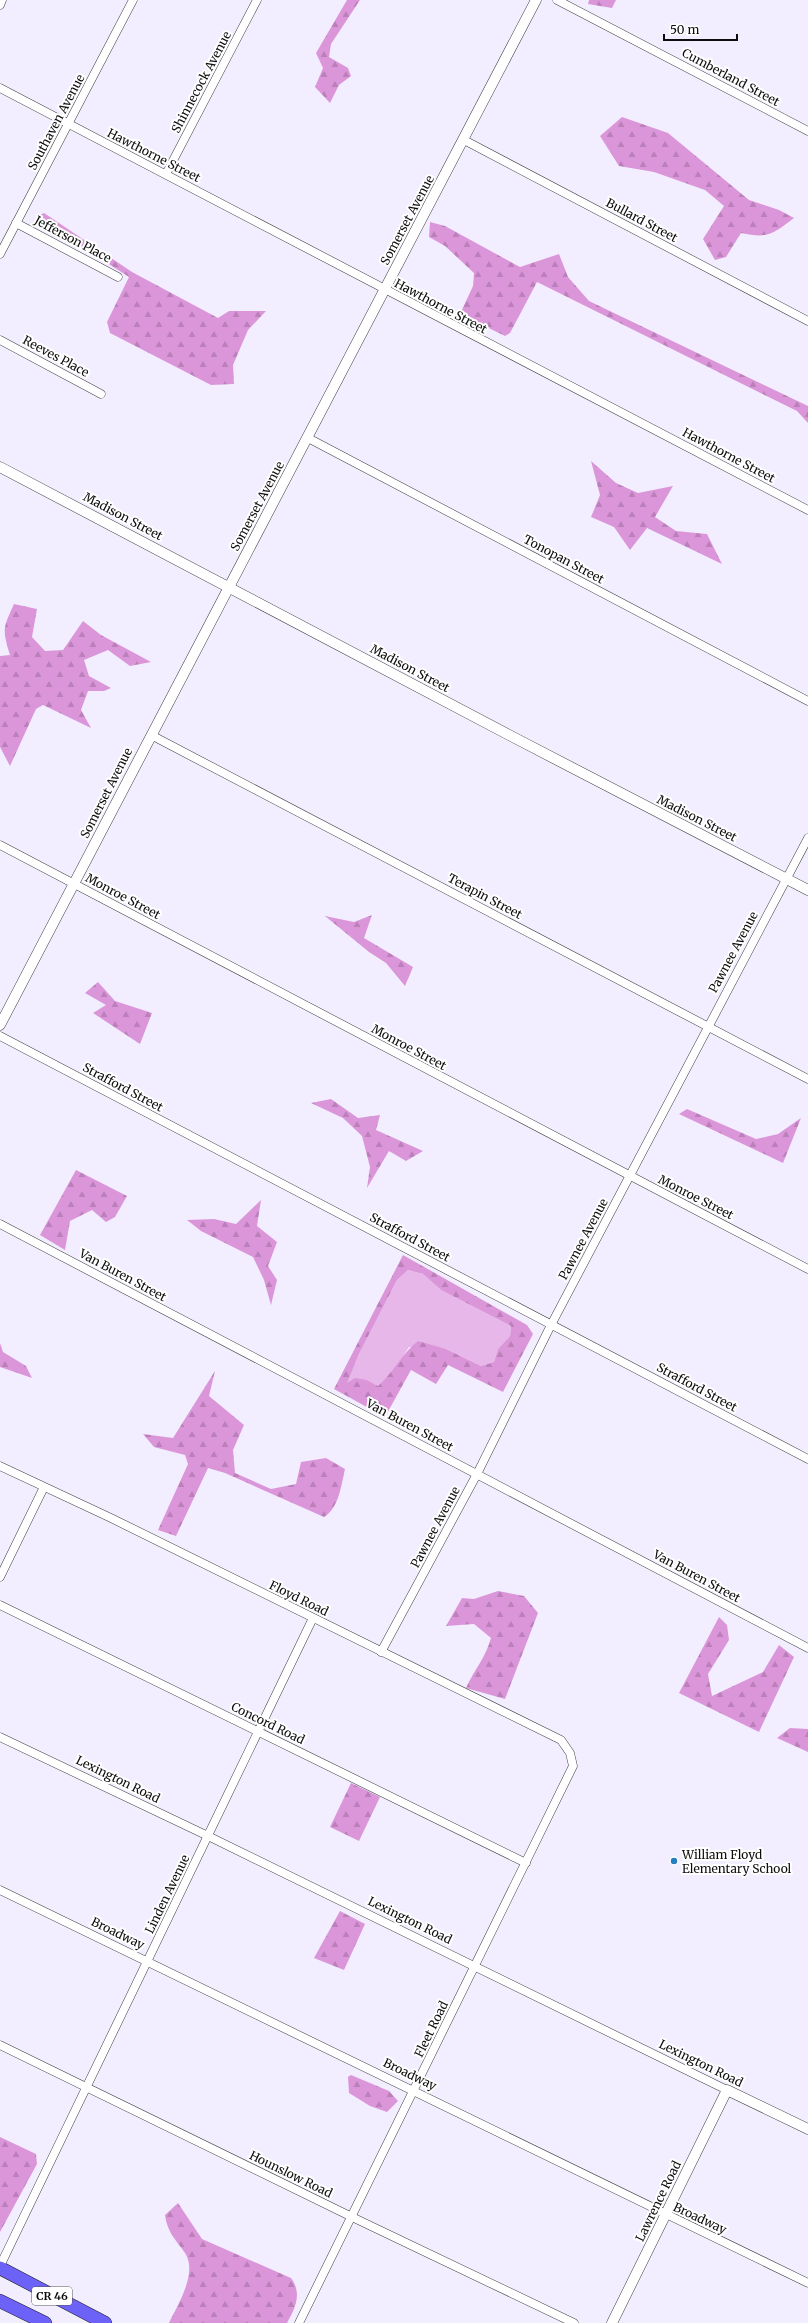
<svg xmlns="http://www.w3.org/2000/svg" width="808" height="2323" viewBox="0 0 808 2323" font-family="Merriweather,serif">
	<style>
		.grass { fill: #e7b7ea }
		.forest { fill: url(#forest-firs); fill-rule: evenodd }
		.lines { fill: none; stroke-linecap: round; stroke-linejoin: round }
		.minor-casing { stroke: #404040; stroke-width: 9 }
		.tertiary-casing { stroke: #404040; stroke-width: 11 }
		.trunk-casing { stroke: #1e1e1e; stroke-width: 14 }
		.minor { stroke: #fff; stroke-width: 8 }
		.tertiary { stroke: #fff; stroke-width: 10 }
		.trunk { stroke: #6c62f8; stroke-width: 13 }
		.poi-dot { fill: #237fc0; stroke: #fff; stroke-width: 1.5 }
		.labels { text-anchor: middle; dominant-baseline: central; stroke-width: 4; stroke-linejoin: round; paint-order: stroke }
		.shield { fill: #fff; stroke: #565656; stroke-width: 1 }
		.shield-label { font-size: 11px; font-weight: bold; fill: #0d0d0d }
		.street-label { font-size: 12px; fill: #0d0d0d; stroke: #fff }
		.poi-label { font-size: 12px; fill: #0d0d0d; stroke: #fff; text-anchor: start }
	</style>
	<defs>
		<pattern id="forest-firs" width="22" height="20" patternUnits="userSpaceOnUse"><rect width="22" height="20" fill="#db96da"/><path d="M5 1l3.5 6h-7zM16 11l3.5 6h-7z" fill="#bb80ba"/></pattern>
	</defs>
	<rect width="100%" height="100%" fill="#f2eeff"/>
	<!-- grass -->
	<path class="grass" d="M408 1270 423 1274 441 1290 511 1326 510 1336 498 1349 494 1362 481 1366 446 1349 409 1347 391 1375 378 1386 367 1380 346 1384 359 1354 397 1280Z"/>
	<!-- forest -->
	<g class="forest">
		<path d="M347 0H360L331 44 329 57 348 68 351 76 339 85 330 103 315 87 323 68 316 53Z"/>
		<path d="M589 0H616L612 8 588 4Z"/>
		<path d="M622 117 668 133 749 200 779 210 794 218C773 234 768 239 741 233L726 257 715 260 703 239 724 206 705 190 654 172 619 166 600 136Z"/>
		<path d="M44 213 132 272 218 318 229 311H266L248 330 233 365 234 384 211 385 110 333 107 322 129 277 36 217Z"/>
		<path d="M430 222 445 226 520 267 559 254 568 277 589 301 808 406V423L797 411 537 282 510 333 505 336 460 314 473 286 474 273 445 246 429 237Z"/>
		<path d="M591 461 616 483 638 493 673 486 655 517 676 531 707 534 722 564 647 528 630 550 614 527 591 517 600 495Z"/>
		<path d="M14 604 37 609 32 637 45 651 63 650 83 621 101 635 151 662 130 666 108 650 84 660 89 676 111 688 104 691H88L81 710 91 728 43 705 36 709 10 766 0 747V656L10 655C2 629 3 628 14 604Z"/>
		<path d="M372 915 364 938 413 967 405 986 386 963 369 952 325 916 354 922Z"/>
		<path d="M98 982 115 1001 152 1013 140 1044 93 1013 106 1005 85 993Z"/>
		<path d="M331 1099 358 1118 380 1115 376 1130 423 1151 406 1161 389 1151 367 1188 370 1167 362 1136 343 1118 311 1103Z"/>
		<path d="M687 1109 756 1139 778 1134 801 1118 783 1163 679 1114Z"/>
		<path d="M76 1170 127 1196 115 1217 106 1222 92 1210 70 1221 65 1250 40 1235Z"/>
		<path d="M261 1200 257 1226 277 1242 268 1266 277 1280 271 1305 264 1280 253 1257 201 1231 187 1220 214 1219 236 1224Z"/>
		<path d="M403 1255 527 1325 533 1334 503 1392 448 1365 436 1384 411 1370 385 1417 334 1389ZM408 1270 423 1274 441 1290 511 1326 510 1336 498 1349 494 1362 481 1366 446 1349 418 1341C402 1353 394 1372 378 1386L367 1380 355 1378 347 1383 359 1354 397 1280Z"/>
		<path d="M0 1343 3 1352 26 1366 32 1378 0 1367Z"/>
		<path d="M215 1371 209 1396 244 1425 233 1450 235 1473 271 1489 296 1484 301 1462 326 1458 345 1469C341 1486 339 1508 324 1517L225 1473 208 1468 176 1536 158 1530 188 1464 185 1455 154 1447 143 1434 173 1438Z"/>
		<path d="M498 1591 524 1596 538 1613 505 1699 466 1688C474 1670 486 1657 491 1638L474 1624 446 1626 462 1598 474 1599Z"/>
		<path d="M719 1617 727 1625 729 1640 708 1674 712 1696 763 1672 779 1645 794 1657 759 1732 679 1693Z"/>
		<path d="M790 1728 808 1729V1752L777 1738Z"/>
		<path d="M351 1783 380 1797 359 1841 330 1827Z"/>
		<path d="M340 1911 365 1924 344 1970 314 1958Z"/>
		<path d="M351 2075 389 2091 398 2101 387 2112 370 2106 349 2093 348 2077Z"/>
		<path d="M0 2137 36 2154 37 2164 0 2232Z"/>
		<path d="M178 2203 202 2239 291 2278C302 2293 296 2307 287 2323H169C178 2304 198 2273 185 2253 176 2240 167 2232 165 2215Z"/>
	</g>
	<g class="lines">
		<!-- minor casing -->
		<g class="minor-casing">
			<g id="minor">
				<path d="M557 0 808 131"/>
				<path d="M0 5 2 0"/>
				<path d="M0 88 808 510"/>
				<path d="M464 140 808 321"/>
				<path d="M166 174 257 0"/>
				<path d="M16 223 118 277"/>
				<path d="M0 254 133 0"/>
				<path d="M0 340 101 394"/>
				<path d="M308 438 808 701"/>
				<path d="M151 735 808 1079"/>
				<path d="M0 845 808 1269"/>
				<path d="M0 1036 808 1459"/>
				<path d="M0 1224 808 1648"/>
				<path d="M0 1466 111 1518 561 1740 570 1753 573 1766 299 2323"/>
				<path d="M0 1577 44 1487"/>
				<path d="M0 1605 526 1863"/>
				<path d="M381 1652 477 1474 551 1325 808 838"/>
				<path d="M0 1737 208 1836 727 2090"/>
				<path d="M0 1890 808 2283"/>
				<path d="M0 2045 352 2217 574 2323"/>
				<path d="M0 2266 313 1618"/>
			</g>
		</g>
		<!-- tertiary casing -->
		<g class="tertiary-casing">
			<g id="tertiary">
				<path d="M0 467 511 736 808 890"/>
				<path d="M0 1025 536 0"/>
				<path d="M612 2323 727 2090 808 2129"/>
			</g>
		</g>
		<!-- trunk casing -->
		<g class="trunk-casing">
			<g id="trunk">
				<path d="M0 2268 105 2323"/>
				<path d="M0 2301 45 2323"/>
			</g>
		</g>
		<!-- minor -->
		<use href="#minor" class="minor"/>
		<!-- tertiary -->
		<use href="#tertiary" class="tertiary"/>
		<!-- trunk -->
		<use href="#trunk" class="trunk"/>
	</g>
	<!-- markers -->
	<circle class="poi-dot" cx="674" cy="1861" r="4"/>
	<g class="labels">
		<!-- shield labels -->
		<rect class="shield" x="32" y="2287" width="40" height="18" rx="3"/>
		<g class="shield-label">
			<text x="52" y="2296">CR 46</text>
		</g>
		<!-- street labels -->
		<g class="street-label">
			<text transform="translate(731 77) rotate(28)">Cumberland Street</text>
			<text transform="translate(201 82) rotate(-62)">Shinnecock Avenue</text>
			<text transform="translate(56 122) rotate(-62)">Southaven Avenue</text>
			<text transform="translate(154 155) rotate(27)">Hawthorne Street</text>
			<text transform="translate(407 220) rotate(-62)">Somerset Avenue</text>
			<text transform="translate(642 220) rotate(28)">Bullard Street</text>
			<text transform="translate(73 239) rotate(28)">Jefferson Place</text>
			<text transform="translate(441 306) rotate(28)">Hawthorne Street</text>
			<text transform="translate(56 356) rotate(28)">Reeves Place</text>
			<text transform="translate(729 455) rotate(28)">Hawthorne Street</text>
			<text transform="translate(257 506) rotate(-62)">Somerset Avenue</text>
			<text transform="translate(123 516) rotate(28)">Madison Street</text>
			<text transform="translate(564 559) rotate(28)">Tonopan Street</text>
			<text transform="translate(410 668) rotate(28)">Madison Street</text>
			<text transform="translate(106 793) rotate(-63)">Somerset Avenue</text>
			<text transform="translate(697 818) rotate(27)">Madison Street</text>
			<text transform="translate(123 896) rotate(28)">Monroe Street</text>
			<text transform="translate(485 896) rotate(28)">Terapin Street</text>
			<text transform="translate(733 952) rotate(-62)">Pawnee Avenue</text>
			<text transform="translate(409 1047) rotate(28)">Monroe Street</text>
			<text transform="translate(123 1087) rotate(28)">Strafford Street</text>
			<text transform="translate(696 1197) rotate(27)">Monroe Street</text>
			<text transform="translate(410 1237) rotate(28)">Strafford Street</text>
			<text transform="translate(583 1239) rotate(-62)">Pawnee Avenue</text>
			<text transform="translate(123 1275) rotate(28)">Van Buren Street</text>
			<text transform="translate(697 1387) rotate(28)">Strafford Street</text>
			<text transform="translate(410 1425) rotate(28)">Van Buren Street</text>
			<text transform="translate(435 1527) rotate(-62)">Pawnee Avenue</text>
			<text transform="translate(697 1576) rotate(28)">Van Buren Street</text>
			<text transform="translate(299 1598) rotate(26)">Floyd Road</text>
			<text transform="translate(268 1723) rotate(26)">Concord Road</text>
			<text transform="translate(118 1779) rotate(26)">Lexington Road</text>
			<text transform="translate(167 1894) rotate(-64)">Linden Avenue</text>
			<text transform="translate(410 1920) rotate(26)">Lexington Road</text>
			<text transform="translate(118 1933) rotate(26)">Broadway</text>
			<text transform="translate(431 2029) rotate(-64)">Fleet Road</text>
			<text transform="translate(701 2063) rotate(26)">Lexington Road</text>
			<text transform="translate(410 2074) rotate(26)">Broadway</text>
			<text transform="translate(291 2174) rotate(26)">Hounslow Road</text>
			<text transform="translate(658 2201) rotate(-64)">Lawrence Road</text>
			<text transform="translate(700 2218) rotate(25)">Broadway</text>
		</g>
		<!-- poi labels -->
		<g class="poi-label">
			<text x="682" y="1854">William Floyd<tspan x="682" dy="14">Elementary School</tspan></text>
		</g>
	</g>
	<!-- scale -->
	<path d="M664 34v6h73v-6" fill="none" stroke="#0d0d0d" stroke-width="2"/>
	<text x="670" y="34" font-size="12" fill="#0d0d0d" stroke="#ffffff" stroke-width="3" paint-order="stroke">50 m</text>
</svg>
